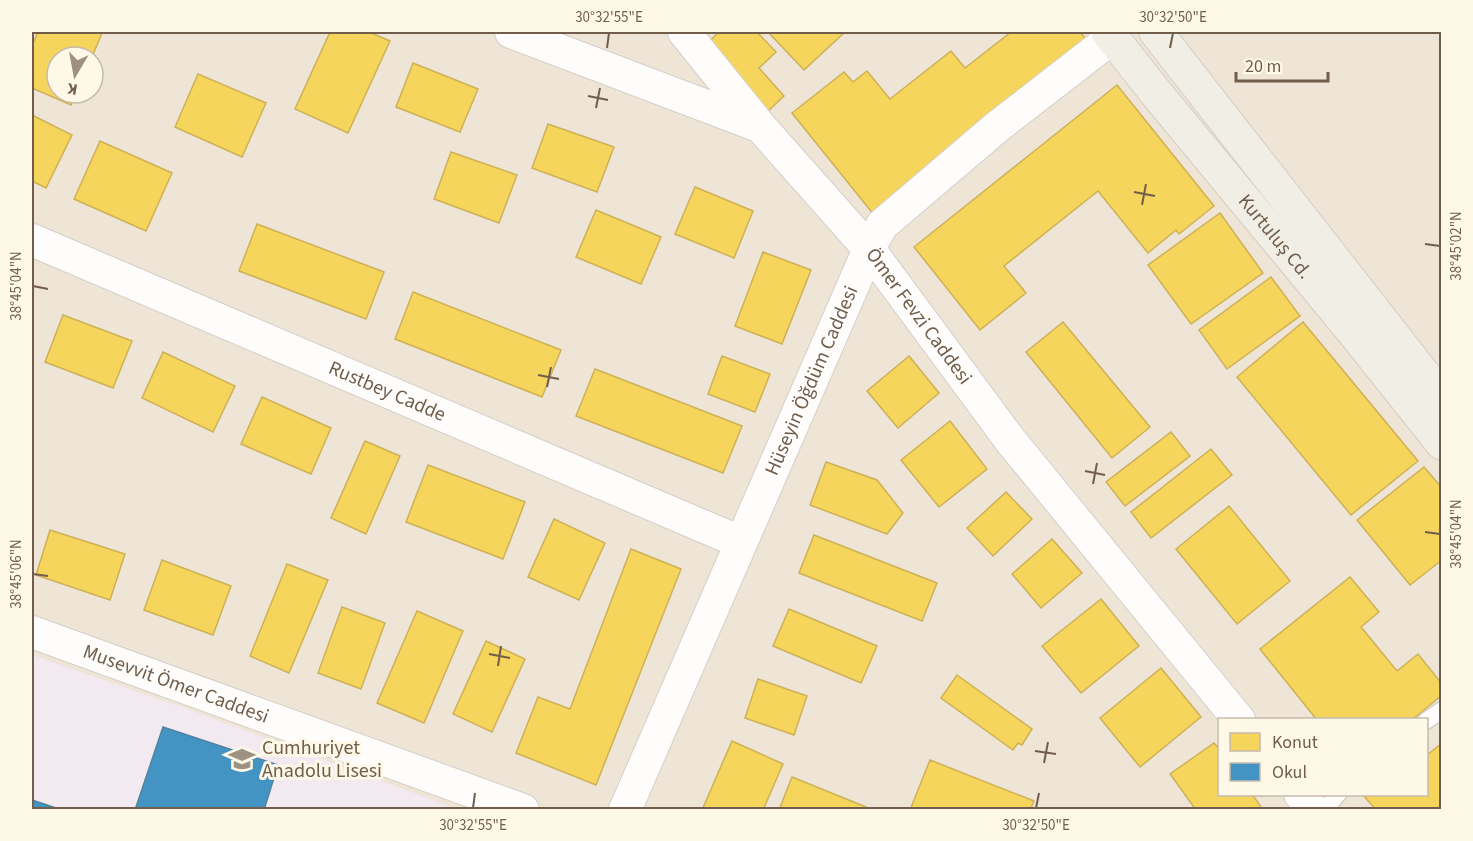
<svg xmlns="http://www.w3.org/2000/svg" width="1473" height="841" viewBox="0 0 1473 841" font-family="'Source Sans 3',sans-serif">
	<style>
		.residential { fill: #eee5d7; fill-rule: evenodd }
		.education { fill: #f3e9f1 }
		.homes { fill: #f6d55c; stroke: #ceb157; stroke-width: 1.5 }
		.schools { fill: #4393c3; stroke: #51839f; stroke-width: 1.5 }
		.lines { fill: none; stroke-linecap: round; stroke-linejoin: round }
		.lane-casing { stroke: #d4cfc7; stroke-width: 19 }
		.street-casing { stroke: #d4cfc7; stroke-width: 34 }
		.primary-casing { stroke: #d4cdc5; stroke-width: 35 }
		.lane { stroke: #fefdfc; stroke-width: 16 }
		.street { stroke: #fefdfc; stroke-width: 32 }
		.primary { stroke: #f1eee5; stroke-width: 33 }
		.ticks { fill: none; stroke: #715d4b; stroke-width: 2 }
		.labels { text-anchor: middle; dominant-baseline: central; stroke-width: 6; stroke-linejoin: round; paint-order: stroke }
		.street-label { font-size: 20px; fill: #715d4b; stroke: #fef8e9 }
		.poi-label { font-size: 20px; fill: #715d4b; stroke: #fef8e9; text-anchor: start }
		.neatline { fill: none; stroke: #715d4b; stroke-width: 2 }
		.ticks-label { font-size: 15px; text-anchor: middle; fill: #715d4b }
	</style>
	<rect width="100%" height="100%" fill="#f5f2e9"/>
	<!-- residential -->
	<path class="residential" d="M32 32H1441V809H32ZM57 57H93V93H57ZM1220 720H1426V794H1220Z"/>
	<!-- education -->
	<path class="education" d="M32 655 187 709 457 809 32 810Z"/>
	<!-- homes -->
	<g class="homes">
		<path d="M38 32H97L102 33 92 57H57V93H76L71 105 32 88V46Z"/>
		<path d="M330 32H369L390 41 348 133 295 109Z"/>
		<path d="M719 32H757L776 52 759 68 784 96 762 117 700 50Z"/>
		<path d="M768 32H845L804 70Z"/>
		<path d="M1011 32H1080L1090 44 874 215 792 113 844 72 853 82 867 71 890 99 951 51 965 68Z"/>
		<path d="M413 63 478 89 460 132 396 107Z"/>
		<path d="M198 74 266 103 242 157 175 127Z"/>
		<path d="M1117 85 1214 206 1179 234 1176 230 1148 253 1098 191 1004 266 1026 293 980 330 914 247Z"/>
		<path d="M32 115 72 135 46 188 32 181Z"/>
		<path d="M548 124 614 147 597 192 532 168Z"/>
		<path d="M100 141 172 173 146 231 74 199Z"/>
		<path d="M451 152 517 175 499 223 434 199Z"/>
		<path d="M695 187 753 211 734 258 675 234Z"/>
		<path d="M596 210 661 237 641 284 576 257Z"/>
		<path d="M1220 213 1263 273 1191 324 1148 265Z"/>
		<path d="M257 224 384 272 366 319 239 271Z"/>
		<path d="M763 252 811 270 782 344 735 326Z"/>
		<path d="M1271 277 1300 316 1227 369 1199 330Z"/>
		<path d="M413 292 561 350 542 397 395 339Z"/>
		<path d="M63 315 132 341 113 388 45 362Z"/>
		<path d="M1063 322 1150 427 1112 458 1026 352Z"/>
		<path d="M1303 322 1418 461 1351 515 1237 377Z"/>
		<path d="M163 352 235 386 213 432 142 398Z"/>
		<path d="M722 356 770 374 755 412 708 394Z"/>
		<path d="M909 356 939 393 898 428 867 391Z"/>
		<path d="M595 369 742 426 723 473 576 416Z"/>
		<path d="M262 397 331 428 311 474 241 444Z"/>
		<path d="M950 421 987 469 939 507 901 460Z"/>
		<path d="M1171 432 1190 456 1125 506 1106 482Z"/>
		<path d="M365 441 400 456 366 534 331 518Z"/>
		<path d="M1211 449 1232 475 1151 538 1131 512Z"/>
		<path d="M826 462 877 480 903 513 887 534 810 505Z"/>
		<path d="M428 465 525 502 503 559 406 522Z"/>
		<path d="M1424 467 1442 488V560L1410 585 1357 520Z"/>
		<path d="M1006 492 1032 519 993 556 967 528Z"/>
		<path d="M1229 506 1290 581 1237 624 1176 549Z"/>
		<path d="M554 519 605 543 579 600 528 577Z"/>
		<path d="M50 530 125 554 110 600 36 575Z"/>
		<path d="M814 535 937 583 922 621 799 573Z"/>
		<path d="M1052 539 1082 573 1041 608 1012 574Z"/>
		<path d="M631 549 681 569 596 785 516 753 538 697 570 709Z"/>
		<path d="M162 560 231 586 213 635 144 610Z"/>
		<path d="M287 564 328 580 289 673 250 656Z"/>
		<path d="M1350 577 1379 612 1361 627 1397 671 1418 654 1442 684V695L1412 720H1317L1260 649Z"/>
		<path d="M1101 599 1139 646 1081 693 1042 646Z"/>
		<path d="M342 607 385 623 361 689 318 673Z"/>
		<path d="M789 609 877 646 861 683 773 646Z"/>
		<path d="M417 611 463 631 424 723 377 703Z"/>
		<path d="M486 641 525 659 492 732 453 714Z"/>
		<path d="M1161 668 1201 717 1140 767 1100 718Z"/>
		<path d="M957 675 1032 729 1022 745 1018 743 1013 750 941 698Z"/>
		<path d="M758 679 807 696 794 735 745 718Z"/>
		<path d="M732 741 783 764 763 810H702Z"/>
		<path d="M1214 743 1220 750V794H1252L1263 810H1196L1170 774Z"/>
		<path d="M1442 743V810H1376L1363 795 1426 794V756Z"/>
		<path d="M930 760 1034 801 1030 810H910Z"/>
		<path d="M792 777 866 807 865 810H779Z"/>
	</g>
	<!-- schools -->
	<g class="schools">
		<path d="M163 727 278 765 264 810H135Z"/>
		<path d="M32 800 62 810H32Z"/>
	</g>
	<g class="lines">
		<!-- lane casing -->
		<g class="lane-casing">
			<g id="lane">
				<path d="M1426 721 1442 710"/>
				<path d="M1324 810 1338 794"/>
			</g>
		</g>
		<!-- street casing -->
		<g class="street-casing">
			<g id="street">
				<path d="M511 32 759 126"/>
				<path id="s1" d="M684 32 760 126 869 249 1010 440 1239 720"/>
				<path id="s2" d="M32 240 740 542"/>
				<path id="s3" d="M32 632 523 810"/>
				<path d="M1300 794 1313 810"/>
				<path id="s4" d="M625 810 869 249 882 225 997 127 1113 37"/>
			</g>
		</g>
		<!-- primary casing -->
		<g class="primary-casing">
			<g id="primary">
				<path id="s5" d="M1108 32 1156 93 1356 335 1442 443"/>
				<path d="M1156 32 1442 398"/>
			</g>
		</g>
		<!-- lane -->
		<use href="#lane" class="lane"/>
		<!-- street -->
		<use href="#street" class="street"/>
		<!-- primary -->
		<use href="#primary" class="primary"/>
	</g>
	<!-- ticks -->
	<path class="ticks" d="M607 48 609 33M1170 48 1173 33M588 96 608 100M596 108 600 88M1134 192 1155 196M1142 205 1146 184M1425 244 1440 246M33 286 48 289M538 375 559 379M547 387 551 367M1085 471 1105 475M1093 484 1097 463M1425 532 1440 534M33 574 48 576M489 654 510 658M498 666 501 646M1035 751 1056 754M1044 763 1048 742M473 808 475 793M1036 808 1039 793"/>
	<!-- icons -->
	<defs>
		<g id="school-bare" transform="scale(2.07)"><path d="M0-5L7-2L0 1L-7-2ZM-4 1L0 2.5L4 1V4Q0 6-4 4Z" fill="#9f9182" stroke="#fef8e9" stroke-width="2.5" paint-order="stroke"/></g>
	</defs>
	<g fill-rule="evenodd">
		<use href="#school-bare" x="242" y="759"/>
	</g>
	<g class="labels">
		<!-- street labels -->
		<g class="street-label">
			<text stroke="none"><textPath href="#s5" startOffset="264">Kurtuluş Cd.</textPath></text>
			<text stroke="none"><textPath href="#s1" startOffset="369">Ömer Fevzi Caddesi</textPath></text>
			<text stroke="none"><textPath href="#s4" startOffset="468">Hüseyin Öğdüm Caddesi</textPath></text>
			<text stroke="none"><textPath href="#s2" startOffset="386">Rustbey Cadde</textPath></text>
			<text stroke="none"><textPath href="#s3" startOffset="153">Musevvit Ömer Caddesi</textPath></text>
		</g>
		<!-- poi labels -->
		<g class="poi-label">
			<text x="262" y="748">Cumhuriyet<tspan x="262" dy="23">Anadolu Lisesi</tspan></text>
		</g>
	</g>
	<!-- border -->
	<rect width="1473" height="841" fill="none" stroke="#fef8e9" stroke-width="66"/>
	<!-- legend -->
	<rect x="1218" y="718" width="210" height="78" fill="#fef8e9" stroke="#c6baaa" stroke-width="1.5"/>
	<rect x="1230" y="733" width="30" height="18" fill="#f6d55c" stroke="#c6baaa" stroke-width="1.5"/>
	<text x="1272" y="748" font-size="18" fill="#715d4b">Konut</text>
	<rect x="1230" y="763" width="30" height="18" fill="#4393c3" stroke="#c6baaa" stroke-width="1.5"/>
	<text x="1272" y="778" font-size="18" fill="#715d4b">Okul</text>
	<!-- north arrow -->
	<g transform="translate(75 75) rotate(190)"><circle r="28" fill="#fef8e9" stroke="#c6baaa" stroke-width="1.5"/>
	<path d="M0-4.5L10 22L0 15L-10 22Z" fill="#9f9182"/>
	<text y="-9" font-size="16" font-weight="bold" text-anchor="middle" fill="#715d4b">K</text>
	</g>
	<!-- scale -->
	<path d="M1236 72v9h92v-9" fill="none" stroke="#715d4b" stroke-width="3"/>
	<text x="1245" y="72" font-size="18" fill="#715d4b" stroke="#fef8e9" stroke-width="4.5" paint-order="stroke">20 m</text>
	<rect x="33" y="33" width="1407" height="775" class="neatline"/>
	<g class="ticks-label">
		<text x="609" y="22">30°32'55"E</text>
		<text x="1173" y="22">30°32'50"E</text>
		<text transform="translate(1456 246) rotate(-90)" y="5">38°45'02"N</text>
		<text transform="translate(16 286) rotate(-90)" y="5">38°45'04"N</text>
		<text transform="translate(1456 534) rotate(-90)" y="5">38°45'04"N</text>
		<text transform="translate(16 574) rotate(-90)" y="5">38°45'06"N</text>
		<text x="473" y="830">30°32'55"E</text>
		<text x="1036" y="830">30°32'50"E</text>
	</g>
</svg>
